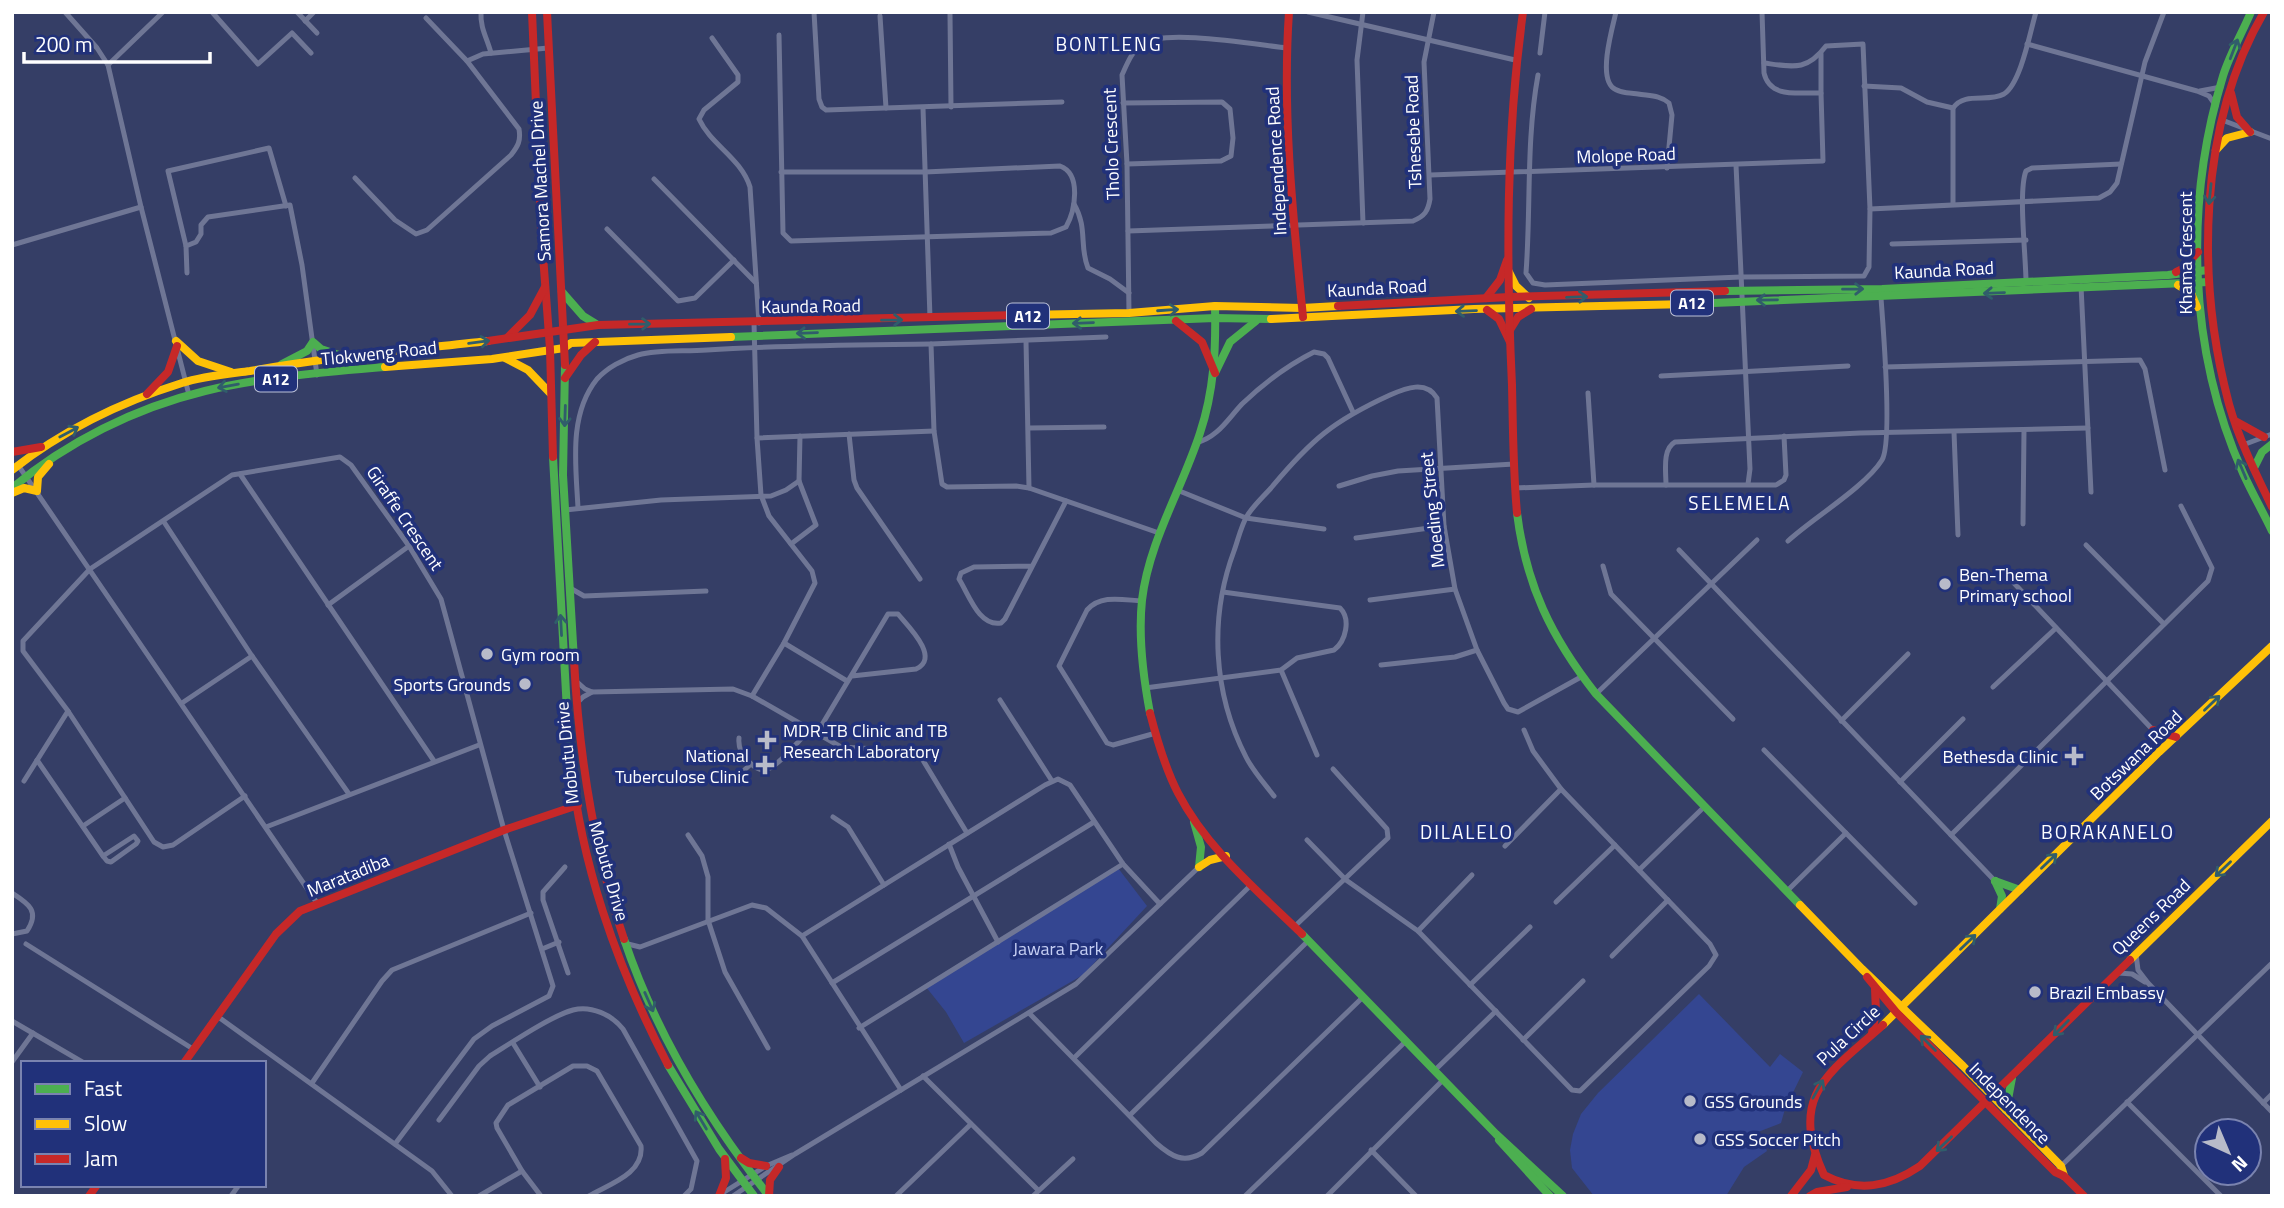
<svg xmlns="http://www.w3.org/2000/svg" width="2284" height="1208" viewBox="0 0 2284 1208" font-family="'Titillium Web',sans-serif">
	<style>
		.green { fill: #344691 }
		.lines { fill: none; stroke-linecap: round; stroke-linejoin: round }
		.street { stroke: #6f7695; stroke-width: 5 }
		.fast { stroke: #4caf50; stroke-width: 8 }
		.slow { stroke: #ffc107; stroke-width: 8 }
		.jam { stroke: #c62828; stroke-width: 8 }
		.oneway { stroke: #305d6b }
		.poi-dot { fill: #b8bbc9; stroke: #21317a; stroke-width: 2.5 }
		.labels { text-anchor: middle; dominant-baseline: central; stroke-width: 7; stroke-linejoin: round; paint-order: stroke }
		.shield { fill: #21317a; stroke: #bcc1d7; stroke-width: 2 }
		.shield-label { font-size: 16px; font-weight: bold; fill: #fff }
		.street-label { font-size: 18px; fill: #fff; stroke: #21317a }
		.poi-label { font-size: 18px; fill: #fff; stroke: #21317a; text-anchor: start }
		.park-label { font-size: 18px; fill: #c6cff4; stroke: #21317a }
		.neighbourhood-label { font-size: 19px; letter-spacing: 2px; fill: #fff; stroke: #21317a }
	</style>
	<rect width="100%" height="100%" fill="#353e66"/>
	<!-- green -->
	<g class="green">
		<path d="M1118 868 1147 906 1083 975 964 1043 946 1012 926 987Z"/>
		<path d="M1699 994 1770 1067 1780 1054 1803 1072 1785 1109 1781 1123 1758 1132 1767 1151 1744 1167 1726 1196H1594L1572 1168 1570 1150 1573 1134 1581 1114 1598 1093Z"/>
	</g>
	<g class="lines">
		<!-- street -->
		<g class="street">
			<path d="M65 12 97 48 108 65 141 207 189 395"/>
			<path d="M212 12 258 64 292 33 311 53"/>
			<path d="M297 12 317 33"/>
			<path d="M481 12C480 28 487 38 491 53"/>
			<path d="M814 12 819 99 822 107 826 110 1062 102"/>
			<path d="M1308 12 1515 60"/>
			<path d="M1616 12C1612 29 1599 74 1612 87 1618 93 1629 93 1638 94 1649 96 1660 95 1669 103L1672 115 1667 168"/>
			<path d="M950 14 951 107"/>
			<path d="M880 16 886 108"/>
			<path d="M426 18 467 61 483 54 548 48"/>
			<path d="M305 21 314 12"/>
			<path d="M779 35 783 233 791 241 1051 233 1066 227C1075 211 1082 174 1060 166L925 172H781"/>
			<path d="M712 38 738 75V82L704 110 699 119C711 145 741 158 750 187L759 323"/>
			<path d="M2027 44 2197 91 2209 96 2216 106"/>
			<path d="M1540 53 1545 12"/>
			<path d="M108 65 163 12"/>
			<path d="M1538 75C1526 141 1531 206 1526 273L1533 283 1545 285 1741 277 1864 276 1869 267 1870 209 1863 44 1826 46C1807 71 1794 67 1764 63"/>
			<path d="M1864 86 1901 88 1927 102 1953 108"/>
			<path d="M2200 91 2221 87"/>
			<path d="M1821 93V54"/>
			<path d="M1123 103 1222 102 1230 109 1233 138 1231 156 1221 161 1127 164"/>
			<path d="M923 108 930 318"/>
			<path d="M2222 120 2272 139"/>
			<path d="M1736 165 1750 469 1748 484"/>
			<path d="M1430 175 1823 161 1821 93C1799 92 1770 99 1764 73L1762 12"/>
			<path d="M355 178 395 220 416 234 427 230 511 155C518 146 521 141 519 129L467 61"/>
			<path d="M654 179 756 283"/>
			<path d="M1074 204C1088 228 1079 246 1088 268L1110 279 1129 293"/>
			<path d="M1953 204V108C1965 91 1988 103 2004 94 2021 83 2030 32 2036 12"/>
			<path d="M1870 209 2099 198 2110 192 2117 183 2145 62 2164 12"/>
			<path d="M1363 223 1357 60 1363 12"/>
			<path d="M607 229 678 301 695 298 734 260"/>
			<path d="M1128 231 1413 221C1425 216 1428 211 1430 199L1424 62 1434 12"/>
			<path d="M1892 244 2026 240"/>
			<path d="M12 245 141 207"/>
			<path d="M186 246 168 171 269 148 286 206"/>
			<path d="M187 273 186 246 196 242 201 234V225L208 217 290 205 302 265 317 375"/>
			<path d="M2026 282C2026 257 2018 191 2026 171L2032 168 2121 164"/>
			<path d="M2081 286 2091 492"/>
			<path d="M1129 313 1127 164 1122 75C1127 64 1132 51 1142 44 1163 28 1258 45 1287 48"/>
			<path d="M1106 337 931 344 934 431 942 484 947 487 1016 486 1029 488 1159 533"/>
			<path d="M1026 341 1029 488"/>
			<path d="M1885 367 2140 360 2145 369 2165 470"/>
			<path d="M1661 376 1848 366"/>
			<path d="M1588 393 1594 485"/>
			<path d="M1029 428 1104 427"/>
			<path d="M1954 432 1958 535"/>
			<path d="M849 434 854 480 857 488 920 579"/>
			<path d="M757 438 934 431"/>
			<path d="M1196 443C1218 437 1227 420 1242 404 1263 384 1288 365 1314 352L1324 354 1328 358 1353 412"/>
			<path d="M2243 445 2272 434"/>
			<path d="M18 465 317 903"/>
			<path d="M240 474 434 761"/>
			<path d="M1666 485C1666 472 1662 449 1675 442L1860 433 2088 428"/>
			<path d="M1339 486 1372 476 1398 471 1514 464"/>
			<path d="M1515 488 1594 485H1776L1784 480 1786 475 1784 436"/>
			<path d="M1177 490 1246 518 1324 529"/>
			<path d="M578 508C576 466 568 415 597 379 607 368 623 359 638 355 660 349 684 352 707 350 781 345 856 345 931 344"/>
			<path d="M565 510 661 500 771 496 786 490 799 481"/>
			<path d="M164 522 252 656 349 794"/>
			<path d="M2023 524 2024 430"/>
			<path d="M1356 538 1444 526"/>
			<path d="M1788 541C1813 518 1865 487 1882 460 1893 442 1883 326 1881 298"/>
			<path d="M791 544 816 525 799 481 800 436"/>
			<path d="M2086 545 2163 623"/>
			<path d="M1679 550 1995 881"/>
			<path d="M1032 566 974 567 961 573 959 579C969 595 979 627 1001 623L1005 619 1066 501"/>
			<path d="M1603 566 1611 594 1733 719"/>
			<path d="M2011 580 2153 730"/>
			<path d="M570 588 584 596 706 591"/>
			<path d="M1370 600 1455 589"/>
			<path d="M1142 601C1123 600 1101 594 1087 610L1059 666 1107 743 1113 745 1156 733"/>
			<path d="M328 605 409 546"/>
			<path d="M784 643 847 681"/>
			<path d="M1381 665 1455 657 1477 650"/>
			<path d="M1281 670 1317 755"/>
			<path d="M576 681 585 689 592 692 733 689 752 696 841 747 913 751 921 757 967 833"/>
			<path d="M1993 687 2056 628"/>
			<path d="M1145 688 1281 670 1297 658 1334 650C1346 641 1351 619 1340 608L1223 592"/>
			<path d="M1596 694 1757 540"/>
			<path d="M752 696 784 643 815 583 812 571 769 516 761 495 757 438 754 323"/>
			<path d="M1000 700 1052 781"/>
			<path d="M182 703 252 656"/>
			<path d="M577 703 583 697 592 692"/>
			<path d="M1841 721 1908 654"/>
			<path d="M817 733 888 614H898C908 626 941 658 916 669L852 676"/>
			<path d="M739 738C738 748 741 755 749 762 753 766 759 770 764 770 776 770 801 738 810 729"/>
			<path d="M1764 750 1915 903"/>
			<path d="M37 760 103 856"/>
			<path d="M24 781 68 711"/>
			<path d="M731 782 751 764"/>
			<path d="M1900 782 1963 719"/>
			<path d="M245 796 173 845 163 847 154 842 68 711 23 651V641L90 569 232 475 340 457 351 465 409 546 441 599 504 830 553 986 549 996 492 1026 474 1039 395 1144"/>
			<path d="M1274 796C1264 783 1253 771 1246 757 1213 693 1209 618 1234 551 1238 540 1241 526 1247 516 1253 506 1263 497 1271 488 1311 440 1333 421 1390 395 1406 388 1426 380 1437 398L1444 526 1455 589 1477 650 1504 703 1508 709 1518 712 1581 677"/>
			<path d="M833 817 848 827 884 885"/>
			<path d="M83 826 125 798"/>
			<path d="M266 827 479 745"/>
			<path d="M688 835 702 856 708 877V920L725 972 768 1048"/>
			<path d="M1951 835 2208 581 2212 568 2181 506"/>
			<path d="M134 836 138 841 136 844 111 862 107 861 103 856Z"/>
			<path d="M1307 840 1346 880 1418 931 1572 1090 1580 1091 1709 966 1716 955 1710 944 1561 789 1533 751 1524 730"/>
			<path d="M949 844 958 867 998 942"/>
			<path d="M1505 846 1561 789"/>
			<path d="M565 867 543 892V900L568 973"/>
			<path d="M1639 870 1704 807"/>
			<path d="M1786 892 1846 833"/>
			<path d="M12 893C29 904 40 911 27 931L12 934"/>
			<path d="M1556 902 1615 845"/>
			<path d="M1294 927 1388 838 1387 829 1333 769"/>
			<path d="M1418 931 1472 875"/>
			<path d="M802 936 1045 785 1058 779 1070 785 1123 864 1160 904"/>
			<path d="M624 943 640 947 752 905 766 908 802 936 901 1090"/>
			<path d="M26 944 193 1049"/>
			<path d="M542 949 559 942"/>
			<path d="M2136 954 2138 970 2148 983 2272 1112"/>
			<path d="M1612 956 1668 900"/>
			<path d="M2119 973 2132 974 2145 982"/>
			<path d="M832 983 1094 822"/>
			<path d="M1470 985 1530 927"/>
			<path d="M1029 1013 1156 1143C1171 1156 1183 1164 1202 1153L1362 998"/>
			<path d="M217 1016 432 1171 452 1196"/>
			<path d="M12 1021 84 1063"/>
			<path d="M859 1028 1123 864"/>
			<path d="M1523 1040 1583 981"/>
			<path d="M513 1043 540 1087"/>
			<path d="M1074 1058 1251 885"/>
			<path d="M12 1062 33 1033"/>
			<path d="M1434 1071 1496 1011"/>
			<path d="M923 1076 1038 1190"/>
			<path d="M312 1083 382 981 392 970 531 913"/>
			<path d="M2127 1102 2221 1196"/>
			<path d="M2263 1103 2272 1094"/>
			<path d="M1130 1115 1308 941"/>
			<path d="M439 1120 479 1066 490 1056C511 1043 551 1016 573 1010 591 1005 612 1015 623 1029L697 1161 691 1189 684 1196"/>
			<path d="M1371 1150 1416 1196"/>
			<path d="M2059 1168 2271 964"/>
			<path d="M721 1194 766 1166 792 1155"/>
			<path d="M231 1196 239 1185"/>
			<path d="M479 1196 522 1171"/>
			<path d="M541 1196 522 1171 497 1128 496 1123 508 1105 573 1066H587L597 1071 641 1146C644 1174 609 1184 589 1196"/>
			<path d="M733 1196 795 1154 1076 984 1200 866"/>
			<path d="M896 1196 971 1124"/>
			<path d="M1033 1196 1073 1159"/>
			<path d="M1245 1196 1406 1041"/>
			<path d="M1327 1196 1443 1080"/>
		</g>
		<!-- fast -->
		<g class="fast">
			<path d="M2251 12C2242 33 2230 54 2223 76 2184 204 2188 350 2243 473 2252 493 2263 512 2272 531"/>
			<path d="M1725 291 1882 289 2168 275 2208 270"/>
			<path d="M562 292 583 316 596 324"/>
			<path d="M1689 304 2209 282"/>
			<path d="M731 337 1215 318 1271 319"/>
			<path d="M282 364 307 351 313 342 321 349 345 357"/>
			<path d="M565 365 563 475 574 660"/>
			<path d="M1215 373 1230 342 1256 321"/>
			<path d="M553 457 569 747"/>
			<path d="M2254 468 2262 452 2272 444"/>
			<path d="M12 488C67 442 135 408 205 391 262 377 327 372 385 367"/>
			<path d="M1517 513C1526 585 1551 637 1596 694L1800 905"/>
			<path d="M1150 713C1143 676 1138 638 1142 600 1149 541 1182 489 1200 433 1214 391 1216 350 1215 306"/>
			<path d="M1194 822 1201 847 1199 867"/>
			<path d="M1995 881 2002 896 2000 909"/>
			<path d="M1995 881 2020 890"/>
			<path d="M1302 934 1496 1134 1563 1196"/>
			<path d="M624 939C656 1034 707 1118 769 1196"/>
			<path d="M668 1065 719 1149 754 1196"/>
			<path d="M2006 1110 2012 1078"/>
			<path d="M1499 1140 1550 1196"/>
		</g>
		<!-- slow -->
		<g class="slow">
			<path d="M2216 150 2227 138 2250 132"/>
			<path d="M1508 270 1516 286 1529 298"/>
			<path d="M2178 285 2191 293 2197 307"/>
			<path d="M1021 315 1129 313 1215 306 1302 308 1338 306"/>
			<path d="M1271 319 1474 309 1689 304"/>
			<path d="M176 341 198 361 231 372"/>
			<path d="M505 358 528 370 550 393"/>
			<path d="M385 367 492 359 564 348 571 343 731 337"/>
			<path d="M12 470C62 431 121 402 182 383 203 376 227 374 250 371 328 357 409 350 488 341"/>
			<path d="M12 493 24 488 37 491 38 477 49 464"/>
			<path d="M1199 867 1210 860 1226 856"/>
			<path d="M1800 905 1862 969 1963 1066 2061 1166 2064 1176"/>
			<path d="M2130 960 2272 821"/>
			<path d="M1883 1025 2159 752 2272 646"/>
		</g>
		<!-- jam -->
		<g class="jam">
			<path d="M532 12 542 242 550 349 553 457"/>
			<path d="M547 12 565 365"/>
			<path d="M1289 12C1282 113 1293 216 1303 317"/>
			<path d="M2264 12C2198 125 2196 280 2229 404 2239 440 2256 474 2272 507"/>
			<path d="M2231 93 2237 117 2250 132"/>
			<path d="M2176 272 2182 269 2198 252"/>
			<path d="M1486 298 1500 280 1507 260"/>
			<path d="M1338 306 1509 297 1725 291"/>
			<path d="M1487 310 1499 319 1510 342"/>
			<path d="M1176 321 1202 342 1215 373"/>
			<path d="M1510 330 1518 317 1531 309"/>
			<path d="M507 338 530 315 545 287"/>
			<path d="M488 341 598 325 1021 315"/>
			<path d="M565 378 581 355 595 342"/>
			<path d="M147 394 168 372 177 346"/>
			<path d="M2237 422 2264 437"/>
			<path d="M12 452 41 447"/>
			<path d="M1517 513C1513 470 1513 427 1512 385 1506 260 1506 136 1523 12"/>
			<path d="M574 660C579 756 593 848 624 939"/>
			<path d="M1150 713C1157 740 1165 768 1178 793 1207 849 1258 891 1302 934"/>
			<path d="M2153 730 2176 737"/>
			<path d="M569 747C579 861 616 965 668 1065"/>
			<path d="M1867 977 1896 1012 2055 1172 2064 1176 2084 1196"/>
			<path d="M1883 1025C1828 1074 1788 1095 1824 1175 1858 1193 1889 1187 1920 1166L2130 960"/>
			<path d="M1872 1033 1876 1012 1875 989"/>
			<path d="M184 1063 276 934 300 911 504 830 578 805"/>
			<path d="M741 1158 749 1163 766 1166"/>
			<path d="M89 1196 97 1185"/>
			<path d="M719 1196 726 1178 725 1159"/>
			<path d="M769 1196 770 1180 779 1167"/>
			<path d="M1791 1196 1811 1170 1815 1155"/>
			<path d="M1810 1196 1817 1192 1847 1187"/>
		</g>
	</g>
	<!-- one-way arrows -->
	<defs><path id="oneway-shaft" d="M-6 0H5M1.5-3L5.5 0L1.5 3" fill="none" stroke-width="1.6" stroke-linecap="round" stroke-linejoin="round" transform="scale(1.75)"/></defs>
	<g class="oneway">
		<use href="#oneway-shaft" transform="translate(2234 49) rotate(-69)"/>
		<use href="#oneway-shaft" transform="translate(2210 194) rotate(96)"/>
		<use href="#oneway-shaft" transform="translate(1853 289) rotate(-1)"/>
		<use href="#oneway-shaft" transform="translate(1994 293) rotate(178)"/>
		<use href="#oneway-shaft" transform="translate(1577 297) rotate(-2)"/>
		<use href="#oneway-shaft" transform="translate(1767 300) rotate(179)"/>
		<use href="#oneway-shaft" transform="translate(1168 310) rotate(-4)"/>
		<use href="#oneway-shaft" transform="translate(1466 311) rotate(178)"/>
		<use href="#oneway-shaft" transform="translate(892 320) rotate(-1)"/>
		<use href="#oneway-shaft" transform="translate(1083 323) rotate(178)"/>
		<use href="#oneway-shaft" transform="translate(640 324) rotate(-1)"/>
		<use href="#oneway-shaft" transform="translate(807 333) rotate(178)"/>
		<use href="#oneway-shaft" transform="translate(479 342) rotate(-7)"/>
		<use href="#oneway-shaft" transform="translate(228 386) rotate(170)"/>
		<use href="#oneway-shaft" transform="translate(565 416) rotate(92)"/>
		<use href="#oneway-shaft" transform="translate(69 432) rotate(-28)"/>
		<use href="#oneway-shaft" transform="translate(2242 469) rotate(-113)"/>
		<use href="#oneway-shaft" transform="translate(561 625) rotate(-93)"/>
		<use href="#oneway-shaft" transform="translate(2212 703) rotate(-44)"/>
		<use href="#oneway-shaft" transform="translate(2049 861) rotate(-44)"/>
		<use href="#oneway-shaft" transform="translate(2223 869) rotate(136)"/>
		<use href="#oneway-shaft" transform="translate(1968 942) rotate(-44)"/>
		<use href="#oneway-shaft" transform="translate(649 1002) rotate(66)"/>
		<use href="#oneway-shaft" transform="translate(2061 1028) rotate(135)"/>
		<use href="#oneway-shaft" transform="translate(1928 1043) rotate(-135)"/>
		<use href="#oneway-shaft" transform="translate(1818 1089) rotate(-61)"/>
		<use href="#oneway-shaft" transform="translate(701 1120) rotate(-121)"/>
		<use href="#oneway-shaft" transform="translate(1944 1144) rotate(136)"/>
	</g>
	<!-- markers -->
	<g class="poi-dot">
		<circle cx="1945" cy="584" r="7"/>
		<circle cx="487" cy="654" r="7"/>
		<circle cx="525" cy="684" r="7"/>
		<path d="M763.5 729.5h7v7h7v7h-7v7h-7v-7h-7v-7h7z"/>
		<path d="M2070.5 745.5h7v7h7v7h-7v7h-7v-7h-7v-7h7z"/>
		<path d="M761.5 754.5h7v7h7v7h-7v7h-7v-7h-7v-7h7z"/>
		<circle cx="2035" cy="992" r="7"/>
		<circle cx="1690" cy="1101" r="7"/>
		<circle cx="1700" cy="1139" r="7"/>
	</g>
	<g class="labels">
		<!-- shield labels -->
		<g class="shield">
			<rect x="1671" y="290.5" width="42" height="25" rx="5"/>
			<rect x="1007" y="303.5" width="42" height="25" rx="5"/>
			<rect x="255" y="366.5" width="42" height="25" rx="5"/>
		</g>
		<g class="shield-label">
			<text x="1692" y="303">A12</text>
			<text x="1028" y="316">A12</text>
			<text x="276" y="379">A12</text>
		</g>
		<!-- street labels -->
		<g class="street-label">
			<text transform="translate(1413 132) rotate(-92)">Tshesebe Road</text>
			<text transform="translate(1111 144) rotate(-92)">Tholo Crescent</text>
			<text transform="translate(1626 155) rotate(-2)">Molope Road</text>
			<text transform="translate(1276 161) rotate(-93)">Independence Road</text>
			<text transform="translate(540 181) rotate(-93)">Samora Machel Drive</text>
			<text transform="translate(2185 253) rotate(-90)">Khama Crescent</text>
			<text transform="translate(1944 270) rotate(-3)">Kaunda Road</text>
			<text transform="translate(1377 288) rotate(-3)">Kaunda Road</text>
			<text transform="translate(811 306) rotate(-1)">Kaunda Road</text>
			<text transform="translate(379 353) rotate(-6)">Tlokweng Road</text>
			<text transform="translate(1432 510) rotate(-96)">Moeding Street</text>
			<text transform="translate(405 518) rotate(56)">Giraffe Crescent</text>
			<text transform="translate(567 753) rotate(-96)">Mobutu Drive</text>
			<text transform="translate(2136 755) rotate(-44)">Botswana Road</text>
			<text transform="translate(609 871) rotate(74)">Mobuto Drive</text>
			<text transform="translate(348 875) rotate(-22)">Maratadiba</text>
			<text transform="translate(2151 917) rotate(-44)">Queens Road</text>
			<text transform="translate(1848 1035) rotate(-43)">Pula Circle</text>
			<text transform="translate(2010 1103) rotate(45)">Independence</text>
		</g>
		<!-- poi labels -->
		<g class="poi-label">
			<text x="1959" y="574">Ben-Thema<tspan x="1959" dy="21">Primary school</tspan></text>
			<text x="501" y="654">Gym room</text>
			<text x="511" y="684" text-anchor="end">Sports Grounds</text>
			<text x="783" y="730">MDR-TB Clinic and TB<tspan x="783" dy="21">Research Laboratory</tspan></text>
			<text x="749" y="755" text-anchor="end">National<tspan x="749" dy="21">Tuberculose Clinic</tspan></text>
			<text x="2058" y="756" text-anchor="end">Bethesda Clinic</text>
			<text x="2049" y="992">Brazil Embassy</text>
			<text x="1704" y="1101">GSS Grounds</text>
			<text x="1714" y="1139">GSS Soccer Pitch</text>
		</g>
		<!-- park labels -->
		<g class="park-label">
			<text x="1058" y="948">Jawara Park</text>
		</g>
		<!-- neighbourhood labels -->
		<g class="neighbourhood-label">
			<text x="1109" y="43">BONTLENG</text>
			<text x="1740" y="502">SELEMELA</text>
			<text x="1467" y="831">DILALELO</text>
			<text x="2108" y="831">BORAKANELO</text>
		</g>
	</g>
	<!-- border -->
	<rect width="2284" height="1208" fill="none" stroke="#ffffff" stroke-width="28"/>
	<!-- legend -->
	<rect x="21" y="1061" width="245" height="126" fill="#21317a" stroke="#7a83af" stroke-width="2"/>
	<rect x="35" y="1084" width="35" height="10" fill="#4caf50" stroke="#7a83af" stroke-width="2"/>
	<text x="84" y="1096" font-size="21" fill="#ffffff">Fast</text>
	<rect x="35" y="1119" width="35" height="10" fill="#ffc107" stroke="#7a83af" stroke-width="2"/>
	<text x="84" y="1131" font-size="21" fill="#ffffff">Slow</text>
	<rect x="35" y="1154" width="35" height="10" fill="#c62828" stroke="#7a83af" stroke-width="2"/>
	<text x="84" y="1166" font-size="21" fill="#ffffff">Jam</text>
	<!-- north arrow -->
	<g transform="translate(2228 1152) rotate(136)"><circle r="33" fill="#21317a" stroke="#7a83af" stroke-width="2"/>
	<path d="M0-5L12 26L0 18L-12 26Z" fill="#b8bbc9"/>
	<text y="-10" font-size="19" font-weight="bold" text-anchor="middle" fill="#ffffff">N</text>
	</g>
	<!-- scale -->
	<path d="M24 52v10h186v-10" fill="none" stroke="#ffffff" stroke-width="3.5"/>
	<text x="35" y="52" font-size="21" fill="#ffffff" stroke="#21317a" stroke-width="5" paint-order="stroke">200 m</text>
</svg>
